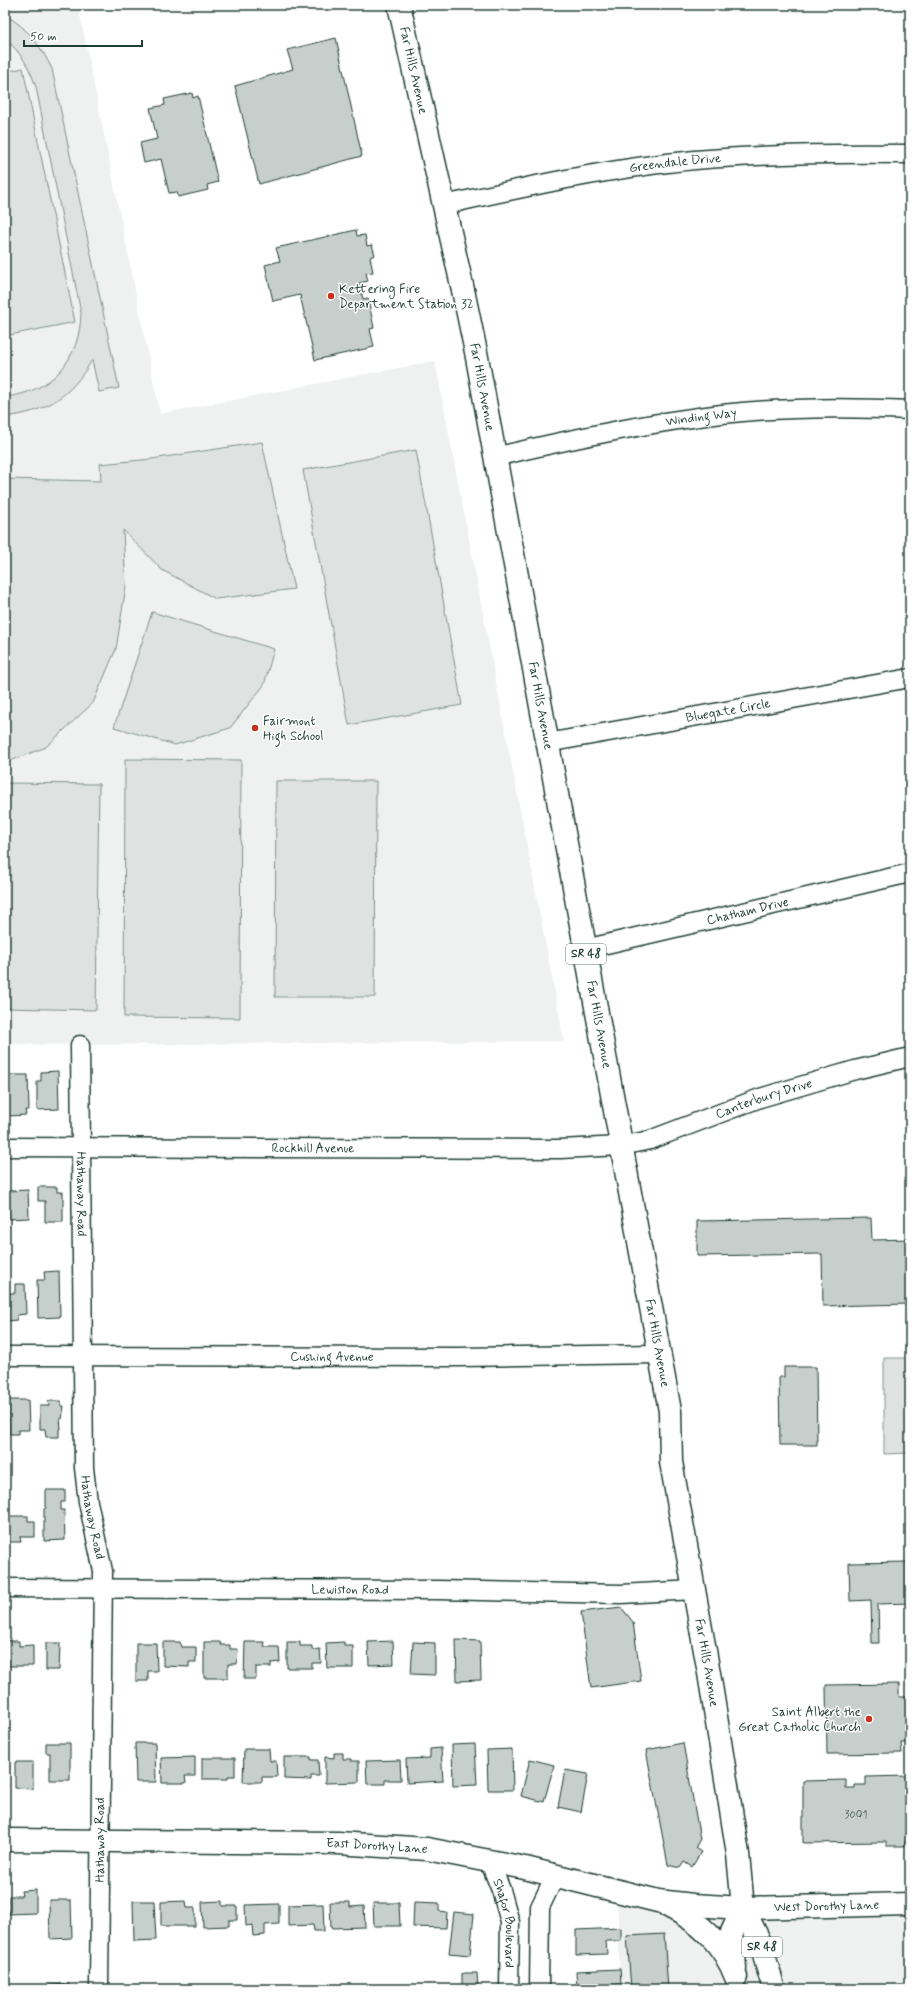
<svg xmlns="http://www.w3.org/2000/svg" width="915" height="1994" viewBox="0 0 915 1994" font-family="Mynerve,sans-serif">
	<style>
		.built { fill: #eef1f0 }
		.green { fill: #dee3e2; stroke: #7e908b }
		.building { fill: #c7cfcc; stroke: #1f3d34 }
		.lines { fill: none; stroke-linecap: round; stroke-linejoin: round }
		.minor-casing { stroke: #1f3d34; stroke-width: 21 }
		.primary-casing { stroke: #1f3d34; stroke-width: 25 }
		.minor { stroke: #fff; stroke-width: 18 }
		.primary { stroke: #fff; stroke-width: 22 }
		.poi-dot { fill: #c8321e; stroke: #fff; stroke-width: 1.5 }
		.labels { text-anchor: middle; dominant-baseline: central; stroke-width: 3; stroke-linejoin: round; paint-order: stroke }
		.number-label { font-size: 11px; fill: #49625a }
		.shield { fill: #fff; stroke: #627771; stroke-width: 1 }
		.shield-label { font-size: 12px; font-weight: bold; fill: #1f3d34 }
		.street-label { font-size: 13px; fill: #1f3d34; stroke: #fff }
		.poi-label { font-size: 13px; fill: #1f3d34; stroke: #fff; text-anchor: start }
	</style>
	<rect width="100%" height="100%" fill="#fff"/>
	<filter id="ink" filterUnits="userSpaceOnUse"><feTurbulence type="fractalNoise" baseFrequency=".025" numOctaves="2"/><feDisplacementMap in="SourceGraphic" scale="8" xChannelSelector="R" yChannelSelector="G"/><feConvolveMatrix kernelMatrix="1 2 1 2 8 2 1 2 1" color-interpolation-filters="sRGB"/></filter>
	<g filter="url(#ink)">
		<!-- built -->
		<g class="built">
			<path d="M5 5H78L160 414 435 361 564 1041 80 1045 5 1044Z"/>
			<path d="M617 1891 658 1901 910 1904V1989H620Z"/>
		</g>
		<!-- green -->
		<g class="green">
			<path d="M5 15C28 28 41 46 52 69L119 388 99 392 92 360C71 396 47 412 5 417V397C52 392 80 360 81 313L36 87C30 68 21 52 5 39Z"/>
			<path d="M23 68 75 322 5 336V72Z"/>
			<path d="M262 442 294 589 216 599 162 570 123 530 126 586 116 649 93 703 46 747 5 763V479L101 481 100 464 152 459Z"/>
			<path d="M416 450 462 705 349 725 303 470Z"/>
			<path d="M152 612 274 649 264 685 230 728 175 745 114 727Z"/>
			<path d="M125 759 241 760 240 1018 124 1017Z"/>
			<path d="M276 781H376L375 997H275Z"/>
			<path d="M5 783 99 784 96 1010 5 1008Z"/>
			<path d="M884 1358H910V1453L884 1454Z"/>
		</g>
		<!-- building -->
		<g class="building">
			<path d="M336 38 362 156 259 184 235 86 293 69 287 50Z"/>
			<path d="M192 93 193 98 198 96 218 182 207 185 208 190 178 197 177 192 169 193 161 159 144 163 140 143 157 139 150 108 165 105 164 99Z"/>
			<path d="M356 230 357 236 365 235 367 246 372 245 375 255 370 257 373 272 366 273 368 281 359 283 363 299 368 298 374 328 370 329 374 347 315 360 300 295 273 301 265 265 280 261 276 248Z"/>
			<path d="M58 1071 59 1109 37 1110V1081H41V1072Z"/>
			<path d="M5 1075H28L29 1110H25L26 1115 8 1116V1110H6Z"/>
			<path d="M38 1187H57V1192H63V1222H45V1201H38Z"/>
			<path d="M28 1190 29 1218 8 1219 6 1203H8V1191Z"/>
			<path d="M871 1218 872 1240 910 1239V1304L823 1306 822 1254 697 1256V1221Z"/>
			<path d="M59 1271 60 1317 38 1318 37 1280H45L44 1272Z"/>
			<path d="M15 1284H25L26 1314 17 1315V1320L7 1321 5 1293H15Z"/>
			<path d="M784 1367H816L817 1445H780L779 1377H784Z"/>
			<path d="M8 1400H28L29 1430H18V1434H9Z"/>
			<path d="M48 1401H61V1406H64L62 1419 60 1418 61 1429H59V1437H46L45 1429H40V1406H49Z"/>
			<path d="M46 1490H65V1502H61V1510H64L65 1540 44 1541V1509L46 1508Z"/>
			<path d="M5 1516H28V1521H35V1537H20L21 1542H5Z"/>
			<path d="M910 1562V1603L878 1604 879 1643H872L871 1600 850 1601 849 1563Z"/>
			<path d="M621 1607 633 1622 641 1681 591 1688 581 1612Z"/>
			<path d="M456 1640 480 1641 481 1680 457 1681Z"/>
			<path d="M5 1641H19V1646L33 1645V1666H5Z"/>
			<path d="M393 1641 394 1664 369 1665 368 1642Z"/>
			<path d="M163 1642H180L181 1647H196V1662H189V1667L163 1666Z"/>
			<path d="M204 1642H220L221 1645H230V1649H238L237 1664H228V1678H204Z"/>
			<path d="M245 1642H264L265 1647H279L280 1662 271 1663V1667H256V1679H244Z"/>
			<path d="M287 1642H300V1646H312V1650L320 1649 321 1663H312V1668H287Z"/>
			<path d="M344 1642V1646H353V1668H327L326 1643Z"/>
			<path d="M413 1642 435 1643V1675L411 1674Z"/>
			<path d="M46 1643H60L59 1670H46Z"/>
			<path d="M136 1643H156L157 1671H148V1681H136Z"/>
			<path d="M899 1684V1697H910V1743H901L902 1753 827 1754 826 1685Z"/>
			<path d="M46 1743H70V1780H50V1753H46Z"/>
			<path d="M135 1743H155L156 1782H136Z"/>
			<path d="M683 1743 700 1839 695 1848 701 1852 692 1867 684 1862 680 1868 668 1865 646 1750Z"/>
			<path d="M475 1744 477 1785 453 1786 452 1745Z"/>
			<path d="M441 1748 443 1781 407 1783 406 1759 430 1758V1749Z"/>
			<path d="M244 1749H269L270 1761H276L277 1777H262V1782H243Z"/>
			<path d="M512 1749 513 1790H488L487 1750Z"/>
			<path d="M334 1753H343V1759H351V1761H359V1782L325 1783V1757L334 1758Z"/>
			<path d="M195 1757V1776H185L186 1783H162L161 1758Z"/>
			<path d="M284 1757H311V1760H318L319 1776H311V1780L284 1779Z"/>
			<path d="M202 1758H235V1776H228V1779H202Z"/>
			<path d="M530 1759 554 1765 544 1802 521 1796Z"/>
			<path d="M400 1760 401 1780H385V1784H367L366 1761Z"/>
			<path d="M15 1762H33V1789L15 1788Z"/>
			<path d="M565 1770 588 1774 581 1812 558 1807Z"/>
			<path d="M909 1776 910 1841H905V1846H886V1842L803 1843V1781L846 1780V1788H855V1785H866V1777Z"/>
			<path d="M36 1890V1913L9 1914V1896H22L21 1891Z"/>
			<path d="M49 1900H71L72 1938 50 1939Z"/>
			<path d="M133 1901H154L156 1940 134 1941Z"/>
			<path d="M186 1901 187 1908H195V1926H161V1902Z"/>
			<path d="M222 1901V1906H237V1920H229V1926L203 1927 202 1902Z"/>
			<path d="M330 1902H350V1907L364 1906 365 1927 331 1928Z"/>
			<path d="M414 1902 439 1903V1911L447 1912 446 1928 413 1927Z"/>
			<path d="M373 1903H399L400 1926H374Z"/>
			<path d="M279 1904V1924L265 1925V1935L253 1936 252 1925 246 1926 245 1905Z"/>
			<path d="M323 1904 324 1931H314L313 1925 288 1926V1905Z"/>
			<path d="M454 1912 474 1914 470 1955 449 1953Z"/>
			<path d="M621 1928V1941H606L607 1954 576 1955V1930Z"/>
			<path d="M664 1934 668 1989H631L627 1936Z"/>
			<path d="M620 1969 621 1984 607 1985V1989H577L576 1971Z"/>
			<path d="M465 1973H477L478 1989H462V1974Z"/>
			<path d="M69 1984V1989H49V1985Z"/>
		</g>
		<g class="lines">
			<!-- minor casing -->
			<g class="minor-casing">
				<g id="minor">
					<path id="s1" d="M444 205C526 187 610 168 695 160 766 154 838 153 910 154"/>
					<path id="s2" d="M495 457C570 439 645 423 722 414 784 407 848 407 910 410"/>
					<path id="s3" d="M547 743 910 678"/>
					<path id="s4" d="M585 949 910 873"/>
					<path id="s5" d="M80 1045 84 1468 88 1502 103 1571 99 1989"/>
					<path id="s6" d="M5 1147 560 1149 621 1146 650 1140 760 1098 855 1070 910 1057"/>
					<path id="s7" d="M5 1356 458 1357 659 1354"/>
					<path id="s8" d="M5 1588 438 1590 621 1594 694 1590"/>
					<path id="s9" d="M489 1860 501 1890 510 1922 509 1989"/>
					<path d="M539 1989 540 1907 555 1876"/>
				</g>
			</g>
			<!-- primary casing -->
			<g class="primary-casing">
				<g id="primary">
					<path id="s10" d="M399 5 463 290 476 352 670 1411 671 1462 709 1673 738 1854 743 1908 760 1942 774 1989"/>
					<path id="s11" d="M5 1840 338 1843 427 1849 525 1868 658 1901 693 1905 743 1908 910 1904"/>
					<path d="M668 1906C700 1922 723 1943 736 1977"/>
					<path d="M735 1968 732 1932 743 1908"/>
				</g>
			</g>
			<!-- minor -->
			<use href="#minor" class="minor"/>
			<!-- primary -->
			<use href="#primary" class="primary"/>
		</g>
	</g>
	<!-- markers -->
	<g class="poi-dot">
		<circle cx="331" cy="296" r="4"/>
		<circle cx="255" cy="728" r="4"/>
		<circle cx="869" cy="1719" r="4"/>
	</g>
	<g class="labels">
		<!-- number labels -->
		<g class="number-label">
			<text x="856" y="1815">3001</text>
		</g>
		<!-- shield labels -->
		<g class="shield">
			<rect x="566" y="944" width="40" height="20" rx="3"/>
			<rect x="742" y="1937" width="40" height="20" rx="3"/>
		</g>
		<g class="shield-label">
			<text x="586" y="954">SR 48</text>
			<text x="762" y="1947">SR 48</text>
		</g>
		<!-- street labels -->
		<g class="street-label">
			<text stroke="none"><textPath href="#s10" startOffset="67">Far Hills Avenue</textPath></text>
			<text stroke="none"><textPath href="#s1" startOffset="235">Greendale Drive</textPath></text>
			<text stroke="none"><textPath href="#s10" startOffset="391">Far Hills Avenue</textPath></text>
			<text stroke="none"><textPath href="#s2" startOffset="210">Winding Way</textPath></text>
			<text stroke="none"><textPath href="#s10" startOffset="715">Far Hills Avenue</textPath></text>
			<text stroke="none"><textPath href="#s3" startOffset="184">Bluegate Circle</textPath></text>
			<text stroke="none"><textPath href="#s4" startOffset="167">Chatham Drive</textPath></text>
			<text stroke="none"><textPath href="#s10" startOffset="1039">Far Hills Avenue</textPath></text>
			<text stroke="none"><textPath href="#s6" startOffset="767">Canterbury Drive</textPath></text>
			<text stroke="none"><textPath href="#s6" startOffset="308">Rockhill Avenue</textPath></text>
			<text stroke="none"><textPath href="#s5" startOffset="149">Hathaway Road</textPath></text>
			<text stroke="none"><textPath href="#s10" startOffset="1363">Far Hills Avenue</textPath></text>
			<text stroke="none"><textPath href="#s7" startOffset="327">Cushing Avenue</textPath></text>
			<text stroke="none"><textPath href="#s5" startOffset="473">Hathaway Road</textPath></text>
			<text stroke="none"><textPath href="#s8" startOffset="345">Lewiston Road</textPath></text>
			<text stroke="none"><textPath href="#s10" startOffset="1687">Far Hills Avenue</textPath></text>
			<text transform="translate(100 1840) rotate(-90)">Hathaway Road</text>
			<text stroke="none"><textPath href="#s11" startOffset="372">East Dorothy Lane</textPath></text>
			<text stroke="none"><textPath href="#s11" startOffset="828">West Dorothy Lane</textPath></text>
			<text stroke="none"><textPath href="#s9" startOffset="66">Shafor Boulevard</textPath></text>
		</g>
		<!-- poi labels -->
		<g class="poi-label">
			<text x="339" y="289">Kettering Fire<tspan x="339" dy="15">Department Station 32</tspan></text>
			<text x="263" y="721">Fairmont<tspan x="263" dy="15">High School</tspan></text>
			<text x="861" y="1712" text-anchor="end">Saint Albert the<tspan x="861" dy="15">Great Catholic Church</tspan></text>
		</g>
	</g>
	<!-- margin -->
	<rect width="915" height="1994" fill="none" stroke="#fff" stroke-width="20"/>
	<rect x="10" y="10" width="895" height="1974" fill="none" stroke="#1f3d34" stroke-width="1.5" filter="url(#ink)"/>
	<!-- scale -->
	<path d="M24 40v6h118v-6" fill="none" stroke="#1f3d34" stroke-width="2"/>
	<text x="30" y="40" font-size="12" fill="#1f3d34" stroke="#ffffff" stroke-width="3" paint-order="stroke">50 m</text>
</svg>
